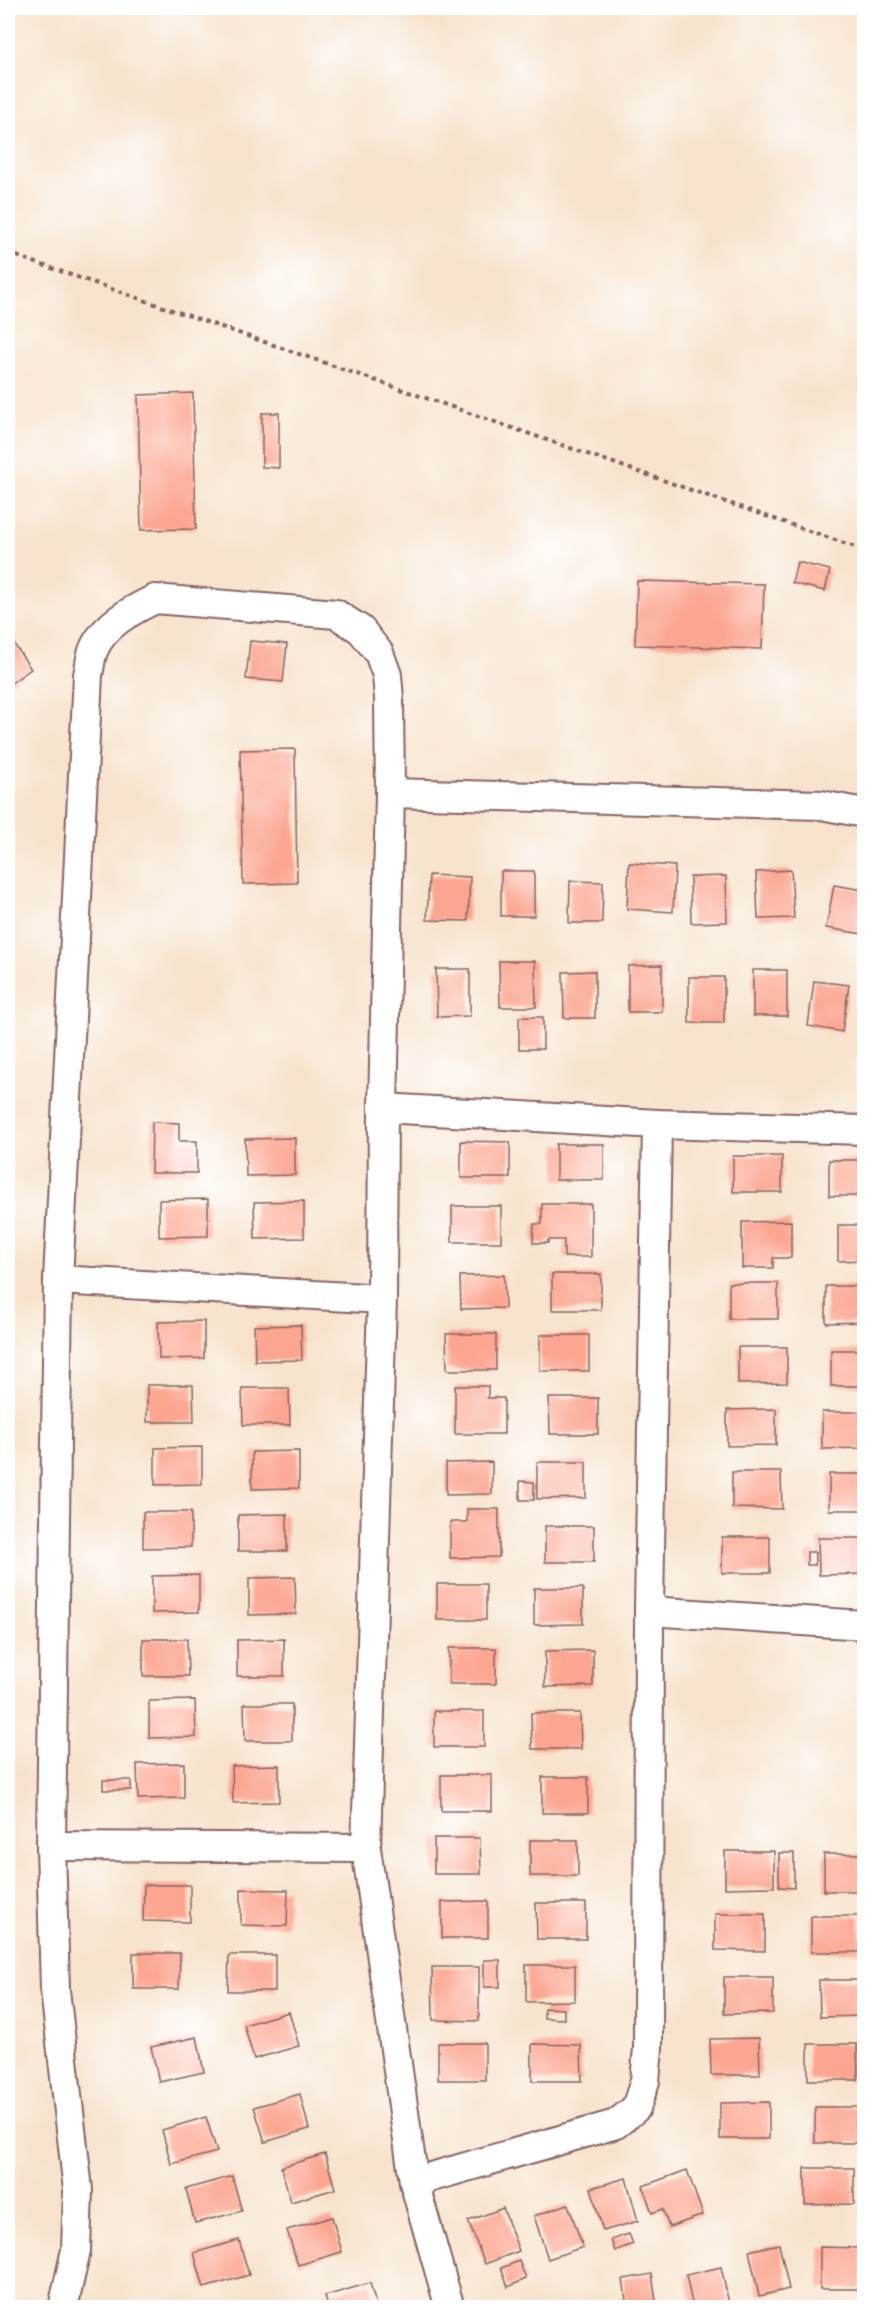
<svg xmlns="http://www.w3.org/2000/svg" width="872" height="2315" viewBox="0 0 872 2315" font-family="'EB Garamond',serif">
	<style>
		.building { fill: #fca590 }
		.lines { fill: none; stroke-linecap: round; stroke-linejoin: round }
		.street-casing { stroke: #876464; stroke-width: 32 }
		.path { stroke: #876464; stroke-width: 4; stroke-dasharray: 4.5 4.5; stroke-linecap: butt }
		.street { stroke: #fff; stroke-width: 28 }
	</style>
	<rect width="100%" height="100%" fill="#fff"/>
	<filter id="ink" filterUnits="userSpaceOnUse"><feTurbulence type="fractalNoise" baseFrequency=".0167" numOctaves="2"/><feDisplacementMap in="SourceGraphic" scale="12" xChannelSelector="R" yChannelSelector="G"/><feConvolveMatrix kernelMatrix="1 2 1 2 8 2 1 2 1" color-interpolation-filters="sRGB"/></filter>
	<filter id="wash" filterUnits="userSpaceOnUse"><feTurbulence type="fractalNoise" baseFrequency=".008" numOctaves="4" result="noise"/><feDisplacementMap in="SourceGraphic" scale="24" xChannelSelector="R" yChannelSelector="G"/><feGaussianBlur stdDeviation="1.35" result="paint"/><feColorMatrix in="noise" values="0 0 0 0 0 0 0 0 0 0 0 0 0 0 0 0 0 1.4 0 .05"/><feComposite in="paint" operator="in"/></filter>
	<g filter="url(#wash)">
		<rect width="100%" height="100%" fill="#f7e3cd"/>
		<g id="blocks">
			<!-- building -->
			<g class="building">
				<path d="M193 393 196 529 141 530 138 395Z"/>
				<path d="M262 413H279V468L262 467Z"/>
				<path d="M797 562 830 570 825 591 792 583Z"/>
				<path d="M637 581 764 584 762 649 635 645Z"/>
				<path d="M8 635 31 669 8 685Z"/>
				<path d="M250 641 287 644 283 682 246 679Z"/>
				<path d="M295 749 297 883 243 884 240 750Z"/>
				<path d="M629 863 675 866 673 912 627 909Z"/>
				<path d="M791 870 794 918 758 919 756 872Z"/>
				<rect x="501" y="871" width="33" height="45"/>
				<path d="M429 875 470 877 468 921 427 920Z"/>
				<path d="M726 876 727 922 691 923 690 877Z"/>
				<path d="M570 881 603 882 602 923H569Z"/>
				<path d="M834 885 864 890 863 934 826 928Z"/>
				<path d="M499 961H535L536 1007H500Z"/>
				<path d="M662 965V1012H628V966Z"/>
				<path d="M436 969H470V1016L437 1017Z"/>
				<rect x="753" y="970" width="34" height="46"/>
				<path d="M595 971V1018H564L563 972Z"/>
				<rect x="689" y="977" width="35" height="46"/>
				<path d="M814 981 849 985 842 1032 808 1026Z"/>
				<rect x="519" y="1017" width="24" height="32"/>
				<path d="M152 1122 179 1123V1141H197V1173H151Z"/>
				<path d="M295 1138V1175L246 1176 245 1139Z"/>
				<path d="M461 1141 510 1142V1178H461Z"/>
				<rect x="556" y="1144" width="48" height="36"/>
				<rect x="733" y="1156" width="49" height="36"/>
				<rect x="829" y="1160" width="35" height="36"/>
				<path d="M208 1199V1236L159 1237V1200Z"/>
				<path d="M304 1201V1238L255 1239 254 1202Z"/>
				<path d="M542 1204H591V1257H564V1240H548V1243H533L534 1224H542Z"/>
				<rect x="452" y="1206" width="49" height="36"/>
				<path d="M791 1221V1258H773V1268H742V1222Z"/>
				<path d="M838 1225H864V1260L838 1261Z"/>
				<rect x="552" y="1274" width="49" height="36"/>
				<path d="M504 1275 505 1308 461 1309 460 1276Z"/>
				<rect x="729" y="1283" width="49" height="36"/>
				<path d="M826 1286H864V1322L826 1323Z"/>
				<path d="M204 1321V1358L159 1359 158 1322Z"/>
				<path d="M301 1325 302 1360 255 1361 254 1326Z"/>
				<path d="M446 1334H496V1370H447Z"/>
				<rect x="540" y="1335" width="49" height="36"/>
				<path d="M738 1347H787V1383L738 1384Z"/>
				<rect x="831" y="1350" width="33" height="36"/>
				<path d="M147 1385H193L194 1422H147Z"/>
				<path d="M455 1386H488V1398H504V1434H455Z"/>
				<path d="M242 1388H289L290 1425H243Z"/>
				<path d="M549 1398H598V1434H550Z"/>
				<path d="M776 1409V1445L727 1446V1410Z"/>
				<path d="M822 1412H864V1448L822 1449Z"/>
				<path d="M202 1447V1484L155 1485V1448Z"/>
				<path d="M299 1451V1488L252 1489V1452Z"/>
				<path d="M492 1462V1494L446 1495V1463Z"/>
				<path d="M537 1462H586V1498L537 1499Z"/>
				<path d="M732 1472H781L782 1509 732 1508Z"/>
				<rect x="829" y="1474" width="35" height="36"/>
				<path d="M520 1481 534 1482V1500H520Z"/>
				<path d="M467 1509H499V1557L450 1558V1522H467Z"/>
				<path d="M143 1512H191V1547L143 1548Z"/>
				<path d="M287 1514V1551H238V1515Z"/>
				<rect x="545" y="1526" width="49" height="36"/>
				<rect x="722" y="1537" width="48" height="36"/>
				<path d="M818 1538H864V1574L819 1575Z"/>
				<rect x="807" y="1552" width="8" height="13"/>
				<path d="M199 1575V1612L152 1613V1576Z"/>
				<path d="M295 1577 296 1614 249 1615V1578Z"/>
				<rect x="437" y="1584" width="49" height="36"/>
				<path d="M534 1588H583V1624L534 1625Z"/>
				<path d="M143 1639H187L188 1676H143Z"/>
				<path d="M284 1639V1676H237V1640Z"/>
				<rect x="449" y="1648" width="47" height="36"/>
				<path d="M593 1650V1686L545 1687V1651Z"/>
				<path d="M195 1700 196 1737 149 1738V1701Z"/>
				<path d="M244 1704H292V1741H245Z"/>
				<rect x="434" y="1711" width="50" height="36"/>
				<path d="M531 1713H580L581 1749H532Z"/>
				<path d="M184 1763V1798L138 1799 137 1764Z"/>
				<path d="M279 1765V1802L233 1803 232 1766Z"/>
				<rect x="441" y="1775" width="51" height="36"/>
				<rect x="542" y="1777" width="46" height="36"/>
				<rect x="103" y="1780" width="28" height="10"/>
				<path d="M434 1838H480L481 1874H434Z"/>
				<rect x="530" y="1840" width="48" height="36"/>
				<path d="M725 1851H774V1887L725 1888Z"/>
				<path d="M779 1853H794V1888L779 1887Z"/>
				<rect x="824" y="1854" width="40" height="37"/>
				<path d="M144 1885H190V1922L143 1921Z"/>
				<path d="M241 1889 288 1890 287 1926 241 1925Z"/>
				<path d="M488 1901V1938H442V1902Z"/>
				<path d="M536 1903H586V1939H537Z"/>
				<path d="M715 1914H765V1951L715 1950Z"/>
				<rect x="811" y="1916" width="49" height="36"/>
				<path d="M133 1953H180L179 1989H133Z"/>
				<path d="M229 1955H275V1991H228Z"/>
				<rect x="484" y="1960" width="16" height="27"/>
				<path d="M526 1965H575V2001L526 2002Z"/>
				<path d="M432 1967H479V2021L433 2020Z"/>
				<path d="M724 1977H773V2013L724 2014Z"/>
				<path d="M819 1980H864V2016L820 2017Z"/>
				<path d="M544 2008 564 2009V2019L544 2018Z"/>
				<path d="M289 2012 299 2046 254 2059 244 2025Z"/>
				<path d="M197 2037 204 2072 159 2082 151 2047Z"/>
				<path d="M759 2038 760 2075H711L710 2039Z"/>
				<rect x="438" y="2043" width="47" height="37"/>
				<path d="M532 2044 581 2045 582 2081H532Z"/>
				<path d="M808 2044H857L858 2080H808Z"/>
				<path d="M300 2094 309 2129 265 2142 254 2107Z"/>
				<path d="M769 2102V2139H720V2103Z"/>
				<rect x="815" y="2107" width="49" height="36"/>
				<path d="M206 2117 217 2152 171 2164 162 2130Z"/>
				<path d="M325 2154 335 2189 291 2202 281 2167Z"/>
				<path d="M805 2168H854V2204L805 2205Z"/>
				<path d="M687 2170 703 2215 669 2227 663 2209 652 2213 643 2186Z"/>
				<path d="M232 2176 242 2211 195 2223 186 2189Z"/>
				<path d="M626 2178 638 2221 603 2231 591 2188Z"/>
				<path d="M568 2204 583 2247 548 2259 534 2216Z"/>
				<path d="M503 2208 519 2251 485 2264 468 2221Z"/>
				<path d="M332 2217 342 2252 298 2265 287 2230Z"/>
				<path d="M629 2234 633 2244 615 2251 611 2240Z"/>
				<path d="M239 2240 249 2275 204 2288 194 2253Z"/>
				<path d="M779 2244 789 2289 759 2296 749 2251Z"/>
				<path d="M820 2247 862 2248 861 2289H820Z"/>
				<path d="M519 2261 526 2279 508 2287 501 2268Z"/>
				<path d="M721 2267 730 2308H693L686 2275Z"/>
				<path d="M652 2274 657 2308H627L623 2279Z"/>
				<path d="M370 2283 377 2308H328L325 2296Z"/>
				<path d="M591 2302 593 2308H572V2307Z"/>
			</g>
		</g>
	</g>
	<g filter="url(#ink)">
		<use href="#blocks" fill-opacity="0" stroke="#876464" stroke-width="1.5"/>
		<g class="lines">
			<!-- street casing -->
			<g class="street-casing">
				<g id="street">
					<path d="M390 793 821 805 864 813"/>
					<path d="M383 1108 657 1124 864 1130"/>
					<path d="M58 1280 382 1299"/>
					<path d="M649 1611 864 1625"/>
					<path d="M51 1846 366 1848"/>
					<path d="M414 2182 616 2124 636 2108 645 2081 648 2048 649 1611 657 1124"/>
					<path d="M63 2308 76 2250 78 2190 55 1990 51 1846 58 1280 88 675C90 667 90 659 93 651 103 625 132 610 155 599L336 614 361 630 379 653 387 675 389 699 390 793 383 1108 382 1299 366 1848 414 2182 450 2308"/>
				</g>
			</g>
			<!-- path -->
			<path class="path" d="M8 253 864 550"/>
			<!-- street -->
			<use href="#street" class="street"/>
		</g>
	</g>
	<!-- margin -->
	<rect width="872" height="2315" fill="none" stroke="#fff" stroke-width="30"/>
</svg>
